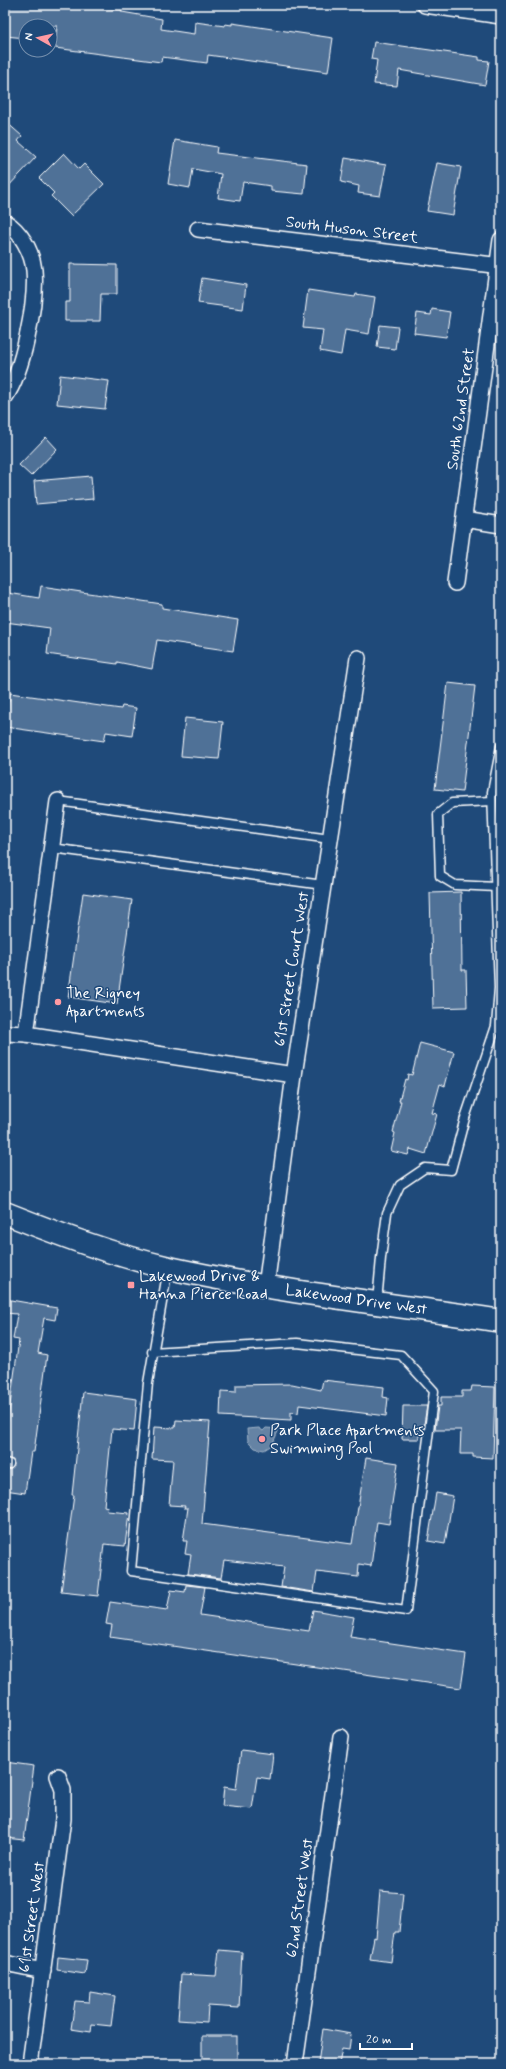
<svg xmlns="http://www.w3.org/2000/svg" width="506" height="2069" viewBox="0 0 506 2069" font-family="Mynerve,sans-serif">
	<style>
		.water { fill: #6583a4; stroke: #a3b5c8 }
		.building { fill: #507197; stroke: #fff }
		.lines { fill: none; stroke-linecap: round; stroke-linejoin: round }
		.service-casing { stroke: #fff; stroke-width: 11 }
		.minor-casing { stroke: #fff; stroke-width: 18 }
		.primary-casing { stroke: #fff; stroke-width: 25 }
		.service { stroke: #1f4a7a; stroke-width: 8 }
		.minor { stroke: #1f4a7a; stroke-width: 15 }
		.primary { stroke: #1f4a7a; stroke-width: 22 }
		.poi-dot { fill: #ff9aa2; stroke: #1f4a7a; stroke-width: 1.5 }
		.labels { text-anchor: middle; dominant-baseline: central; stroke-width: 3; stroke-linejoin: round; paint-order: stroke }
		.street-label { font-size: 16px; fill: #fff; stroke: #1f4a7a }
		.poi-label { font-size: 16px; fill: #fff; stroke: #1f4a7a; text-anchor: start }
	</style>
	<rect width="100%" height="100%" fill="#1f4a7a"/>
	<filter id="ink" filterUnits="userSpaceOnUse"><feTurbulence type="fractalNoise" baseFrequency=".025" numOctaves="2"/><feDisplacementMap in="SourceGraphic" scale="8" xChannelSelector="R" yChannelSelector="G"/><feConvolveMatrix kernelMatrix="1 2 1 2 8 2 1 2 1" color-interpolation-filters="sRGB"/></filter>
	<g filter="url(#ink)">
		<!-- water -->
		<path class="water" d="M259 1428 263 1431 266 1428 279 1429 272 1445 264 1450 255 1448 248 1441 247 1429Z"/>
		<!-- building -->
		<g class="building">
			<path d="M5 5H82L122 10V12L162 19 161 29 194 34 195 22 225 26V24L232 25V23L333 38 328 72 208 55 207 63 162 57 161 62 55 48 57 26H26V38L5 36Z"/>
			<path d="M374 42 479 57V60L489 61 485 85 399 70 397 86 374 84 377 60 371 59Z"/>
			<path d="M5 121 22 136 18 141 36 157 5 190Z"/>
			<path d="M175 140 217 147 216 153 307 164 304 194 271 191V186L243 182 240 201 218 198 221 174 193 169 190 188 168 184Z"/>
			<path d="M64 153 79 169 84 164 104 184 71 216 51 196 54 193 39 178Z"/>
			<path d="M345 158 386 165 380 196 358 193 359 186 341 182Z"/>
			<path d="M437 163 461 167 453 215 427 211Z"/>
			<path d="M70 264 117 265V294H101L100 321H65V302H70Z"/>
			<path d="M202 278 246 285 243 309 198 303Z"/>
			<path d="M308 290 355 297 356 294 375 297 369 334 345 330 341 355 320 351 323 330 303 328Z"/>
			<path d="M432 309 450 312 446 337 414 333 417 313 431 315Z"/>
			<path d="M380 325 398 327 395 349 377 347Z"/>
			<path d="M60 375 109 381 105 409 57 404Z"/>
			<path d="M46 437 57 449 31 476 19 465Z"/>
			<path d="M91 476 93 499 36 504 34 481Z"/>
			<path d="M41 586 162 604V608L238 620 233 651 157 640 152 669 117 662V664L47 654 50 628 5 622 8 593 39 598Z"/>
			<path d="M448 683 475 686 462 792 435 789Z"/>
			<path d="M10 693 121 709 122 706 136 708 132 736 106 732 104 741 5 727Z"/>
			<path d="M185 718 223 722 219 759 181 756Z"/>
			<path d="M461 892 462 970H466L467 1007 433 1008 430 893Z"/>
			<path d="M83 893 132 900 117 1004 68 997Z"/>
			<path d="M420 1043 454 1052 445 1086 440 1084 432 1113 437 1114 426 1154 410 1149 408 1155 391 1151 395 1133 393 1132 401 1101H399L405 1079 407 1080 408 1074 412 1075Z"/>
			<path d="M5 1299 57 1308 55 1320 44 1318 38 1353 47 1355 34 1452H31L25 1493 5 1490V1469H11L14 1465 13 1460 5 1458V1441L19 1340 13 1339 17 1314 5 1313Z"/>
			<path d="M323 1380 384 1387 383 1397 388 1398 386 1416 299 1405 298 1413 291 1412V1420L220 1416 221 1391 236 1392V1385L292 1384 321 1390Z"/>
			<path d="M472 1386 495 1387 493 1458 473 1457V1454H460L461 1430H435L438 1406H441V1397H462V1391H471Z"/>
			<path d="M83 1392 137 1399 134 1431 112 1429 104 1506 108 1507 107 1511 129 1513 125 1546 104 1544 98 1596 61 1592 74 1495H72Z"/>
			<path d="M403 1406H427L423 1430H419V1439H402Z"/>
			<path d="M176 1420 210 1422 202 1524 352 1544 366 1458 398 1463 389 1524 377 1522 371 1566 359 1564 358 1577 317 1572 314 1592 281 1587 284 1567 224 1560 221 1578 188 1574 191 1555 185 1554 187 1541H183L188 1508H184L185 1506 169 1505 173 1460 152 1459 154 1427 175 1428Z"/>
			<path d="M436 1493 453 1496 445 1544 428 1541Z"/>
			<path d="M186 1585 205 1587 200 1615 309 1631 313 1610 354 1617 350 1637 466 1654 461 1688 110 1637 112 1625 106 1624 110 1602 167 1610 171 1590 185 1592Z"/>
			<path d="M241 1750 273 1754 270 1779 257 1777 252 1809 222 1806 224 1787 236 1789Z"/>
			<path d="M5 1762 34 1766 24 1840 5 1838Z"/>
			<path d="M380 1891 403 1893 399 1932H395L391 1962 370 1959 374 1937 376 1938Z"/>
			<path d="M219 1950 242 1952 239 2008 208 2006 207 2022 178 2020 181 1974 216 1976Z"/>
			<path d="M58 1957 87 1960 85 1974 57 1970Z"/>
			<path d="M90 1992 115 1996 111 2026 92 2024 91 2032 71 2029 75 2001 89 2002Z"/>
			<path d="M323 2029 351 2034 349 2050 342 2049 339 2064 318 2063Z"/>
			<rect x="202" y="2036" width="35" height="28"/>
		</g>
		<g class="lines">
			<!-- service casing -->
			<g class="service-casing">
				<g id="service">
					<path d="M58 801 330 839"/>
					<path d="M492 801 452 803 438 814 440 876 455 885 496 887"/>
					<path d="M52 848 323 885"/>
					<path d="M377 1302 381 1258 387 1213 400 1185 425 1168 451 1170 465 1118 496 1026 499 988 492 792 501 746"/>
					<path d="M152 1352 297 1343 401 1355 434 1391 406 1611 131 1571 148 1383 168 1268"/>
					<path d="M5 1463 9 1464"/>
				</g>
			</g>
			<!-- minor casing -->
			<g class="minor-casing">
				<g id="minor">
					<path d="M425 5 501 16"/>
					<path d="M5 222C21 231 32 252 34 270 37 301 23 372 5 397"/>
					<path d="M198 229 501 266"/>
					<path d="M464 519 501 525"/>
					<path d="M455 583 501 240"/>
					<path d="M5 1033 26 1034 58 801"/>
					<path d="M26 1034 294 1075"/>
					<path d="M266 1287 294 1075 358 658"/>
					<path d="M5 1963 43 1971"/>
					<path d="M30 2064 63 1819V1790L58 1776"/>
					<path d="M295 2064 341 1737"/>
				</g>
			</g>
			<!-- primary casing -->
			<g class="primary-casing">
				<path id="primary" d="M5 1213C58 1234 113 1255 169 1268 278 1292 390 1304 501 1321"/>
			</g>
			<!-- service -->
			<use href="#service" class="service"/>
			<!-- minor -->
			<use href="#minor" class="minor"/>
			<!-- primary -->
			<use href="#primary" class="primary"/>
		</g>
	</g>
	<!-- markers -->
	<g class="poi-dot">
		<circle cx="58" cy="1002" r="4"/>
		<rect x="127" y="1281" width="8" height="8" rx="2"/>
		<circle cx="262" cy="1439" r="4"/>
	</g>
	<g class="labels">
		<!-- street labels -->
		<g class="street-label">
			<text transform="translate(352 230) rotate(7)">South Huson Street</text>
			<text transform="translate(461 409) rotate(-82)">South 62nd Street</text>
			<text transform="translate(292 969) rotate(-81)">61st Street Court West</text>
			<text transform="translate(356 1300) rotate(8)">Lakewood Drive West</text>
			<text transform="translate(300 1898) rotate(-82)">62nd Street West</text>
			<text transform="translate(32 1917) rotate(-82)">61st Street West</text>
		</g>
		<!-- poi labels -->
		<g class="poi-label">
			<text x="66" y="993">The Rigney<tspan x="66" dy="18">Apartments</tspan></text>
			<text x="139" y="1276">Lakewood Drive &amp;<tspan x="139" dy="18">Hanna Pierce Road</tspan></text>
			<text x="270" y="1430">Park Place Apartments<tspan x="270" dy="18">Swimming Pool</tspan></text>
		</g>
	</g>
	<!-- margin -->
	<rect width="506" height="2069" fill="none" stroke="#1f4a7a" stroke-width="20"/>
	<rect x="10" y="10" width="486" height="2049" fill="none" stroke="#fff" stroke-width="1.5" filter="url(#ink)"/>
	<!-- north arrow -->
	<g transform="translate(38 38) rotate(278)"><circle r="19" fill="#1f4a7a" stroke="#7992af"/>
	<path d="M0-3L7 15L0 10L-7 15Z" fill="#ff9aa2"/>
	<text y="-6" font-size="11" font-weight="bold" text-anchor="middle" fill="#ffffff">N</text>
	</g>
	<!-- scale -->
	<path d="M360 2043v6h52v-6" fill="none" stroke="#ffffff" stroke-width="2"/>
	<text x="366" y="2043" font-size="12" fill="#ffffff" stroke="#1f4a7a" stroke-width="3" paint-order="stroke">20 m</text>
</svg>
